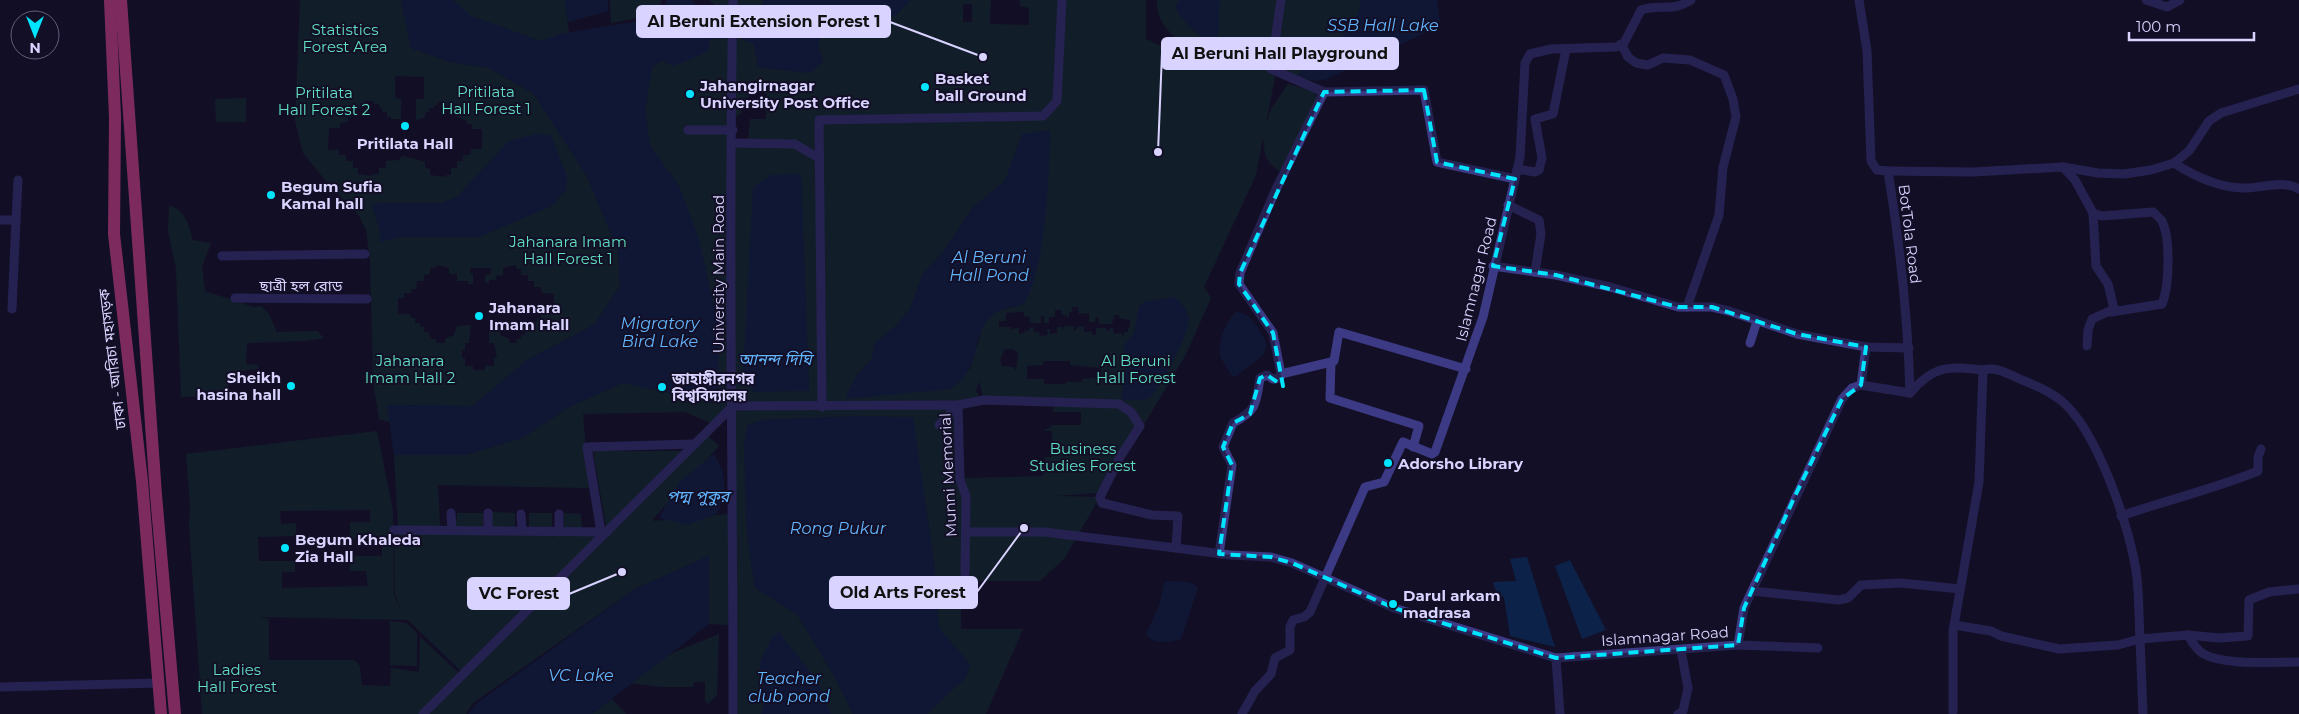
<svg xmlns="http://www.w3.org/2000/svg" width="2299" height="714" viewBox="0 0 2299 714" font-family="Montserrat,'Noto Sans Bengali',sans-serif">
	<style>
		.green { fill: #12302f; fill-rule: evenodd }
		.water { fill: #0c2248 }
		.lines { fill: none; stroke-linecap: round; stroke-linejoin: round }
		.minor { stroke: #3d3a85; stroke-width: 9 }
		.highway { stroke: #ff4fa3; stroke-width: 12 }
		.marked { fill: none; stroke: #00e5ff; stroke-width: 4; stroke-dasharray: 10 6; stroke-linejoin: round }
		.poi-dot { fill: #00e5ff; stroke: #130f26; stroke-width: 2 }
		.labels { text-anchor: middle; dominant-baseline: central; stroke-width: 4; stroke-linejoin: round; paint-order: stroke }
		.park-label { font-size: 15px; fill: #5fe0c0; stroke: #130f26 }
		.poi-label { font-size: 15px; font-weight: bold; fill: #d9d4ff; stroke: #130f26; text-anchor: start }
		.street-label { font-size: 15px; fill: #d9d4ff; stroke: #130f26 }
		.water-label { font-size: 16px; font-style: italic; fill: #62b6ff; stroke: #130f26 }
		.leader { fill: none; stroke: #d9d4ff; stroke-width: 2 }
		.callout-dot { fill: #d9d4ff; stroke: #130f26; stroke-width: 2 }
		.callout { fill: #d9d4ff; stroke: #d9d4ff; stroke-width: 2 }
		.callout-label { font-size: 16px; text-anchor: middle; font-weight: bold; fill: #111 }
	</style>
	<rect width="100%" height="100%" fill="#130f26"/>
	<!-- green -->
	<g class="green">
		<path d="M300 0H401L411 48 451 62 489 68 533 93 587 176 618 251 620 286 594 325 527 360 473 406 387 405 390 422 379 419 373 381 370 260 366 230 358 214 330 186 303 153 295 121ZM395 76 424 77V99H416V120L425 117V112H429V108H434V105H437L438 102H445L446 105H450V108L454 109 453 113H458V117L467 121V124H472V129H482V149H471L470 155H463V161H457V168H451V175H446L445 177 430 175V169L425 168V162L403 156 399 160 386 161V168H379V174H372V176L358 174V168H353V161H346V155H339V150H328L329 128H340V124L348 121V117H352V112H357V108H361V104H365V101H374V104H379V107L382 108 383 112H387V117H391V119H401V99L395 98ZM509 141 479 237H399L381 203H442L457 197ZM437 265 449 268V274H457V281H468V284H473V274L470 273V268H491V273L485 276V283H489V280H496V276L503 275V268L516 265 517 269H521V275H528V281H534V287H541L542 293 554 294V313H541V318H537V322H533V326L525 330V335H521V339H517V343H509V339L500 335V330H496L495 327 489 324V343H494L497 357 494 358V366H485V370H473V366H465V358H462V350H465V343H469L471 325 457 326 454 335 445 339V343H436V339H431L428 332H424V327H420V323H415V318H411L410 314H398V298H404V293H411V289H416L417 281H424V275L430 274V268L437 267Z"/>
		<path d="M453 0H565L569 33 541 41 470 16Z"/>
		<path d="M610 0H661V14L611 23Z"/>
		<path d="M709 0H729V18Z"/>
		<path d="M734 0H764L750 29 741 34V39L754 44 758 67 810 73 823 61 818 46 823 23 851 7 895 16 910 0H991L990 24 1029 25V8L1020 6V0H1146V39L1209 68C1192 45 1155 34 1157 0H1359L1361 3C1360 9 1359 17 1356 22 1341 44 1315 58 1296 77L1276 71 1266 124 1271 109 1288 84 1316 92V100L1280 171C1263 160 1265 154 1263 137L1256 175 1204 287 1211 298 1186 354 1145 423 1133 413 1140 426 1099 493 1055 496 1100 497 1064 559 1040 581H961V629H1023L986 714H927L966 677 970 664 939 629 934 563 926 506 861 416 762 420 748 425 744 443 747 535 755 588 797 614 836 679 853 714H733V406L715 425 685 412 583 414 589 488 438 485 440 527H398L394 455H465L522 438 569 407 622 383 719 352 717 321 712 300 679 186 650 146 645 111 652 67C672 52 701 39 727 38L729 40 732 143 795 144 819 159 817 118 816 154 793 140 748 139 750 119H766L767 94 760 91H751L747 100 743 98 741 113 736 117ZM963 4H972V22H963ZM1022 135 1024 304 995 312 984 323 970 369 856 376 871 360 875 343 897 325 910 309 923 274 943 252 973 207 1005 181ZM801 175 809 391H793ZM1072 307H1078L1079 314 1089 313V322H1095V318H1099V324H1112L1114 315H1119L1120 318 1130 320V327L1128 328V332H1124V336L1121 333 1114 334 1113 328H1110V331H1107L1106 328H1096V335H1092L1091 331 1084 332V326L1077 327 1076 330H1074L1073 326H1064L1063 330 1062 327H1057V333L1050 334V329H1047L1048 335 1040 336 1039 332H1034V327L1029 328V331H1026L1024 328 1025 333 1019 334V328L1012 329 1011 334V327H999V321H1006V313L1024 312V316L1030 317V323H1041V316H1044V323H1049V317H1055V310H1061L1062 314 1069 318V312H1072ZM1012 349 1018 352 1016 370 1013 367 1002 366 1000 360 1004 350H997ZM1043 361H1070V365L1101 368V377L1082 379V382H1066V384H1044V379H1027V366L1043 365ZM979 381 984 400 1054 401 1053 412H1081V425H1053L1044 431H1052V457H1045L1043 476 964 478 958 405 981 400 976 391Z"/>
		<path d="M246 98V122H216L215 99Z"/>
		<path d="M169 205C186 211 188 224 193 240L211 243 202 267 205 291 253 307 261 306 269 314 277 332 317 331 324 338 304 341 247 343 246 364 258 365V369L229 372 228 396 181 397 176 268 168 231Z"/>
		<path d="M377 431 393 511 394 596 402 611 395 595 394 530 607 532 464 674 408 620 259 617 269 619V660H355L360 667 362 685 390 686 391 668 419 672 420 637 459 673 419 714H202L189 526 190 505 186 454ZM370 510V522H350V539H382V556H350V571H366L368 586 282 588V572H295V561H259L258 537 296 536V523L281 524 280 511Z"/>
		<path d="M708 436 719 446 653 519 654 521 728 514V625L709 624V556L635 589 473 703 466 714H429Z"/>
		<path d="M593 451H681L606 526Z"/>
		<path d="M492 512 515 513V528H492Z"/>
		<path d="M457 513H483V528L456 527Z"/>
		<path d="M529 513H552V528L529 527Z"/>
		<path d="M564 513 581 514 582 529 564 528Z"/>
		<path d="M390 621 406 623 417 633V666L390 665Z"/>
		<path d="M719 634 717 695 708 704 705 701V682H694L693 687H662L619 682 645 664Z"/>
		<path d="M612 699 626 714H592Z"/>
	</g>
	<!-- water -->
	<g class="water">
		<path d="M401 0H453L471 16 541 41 560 34 663 17 666 0H692L699 9 697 24 704 34 727 38 710 39 709 50 696 57 673 66 661 60 652 67 645 111 650 146 679 186 699 239 717 321 719 352 717 403 622 383 569 407 522 438 465 455H394L387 405 473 406 527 360 594 325 620 286 618 251 587 176 533 93 489 68 451 62 411 48Z"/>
		<path d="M565 0H608V11L568 22Z"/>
		<path d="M764 0H910L895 16 851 7 823 23 818 46 823 61 810 73 758 67 754 44 741 39V32L750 29Z"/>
		<path d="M1180 0H1220C1218 17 1220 31 1216 48 1199 36 1186 26 1175 7Z"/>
		<path d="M1359 0H1437L1440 21 1433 29 1327 79 1315 81 1296 77C1319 48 1351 43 1361 3Z"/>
		<path d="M1050 130C1049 179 1047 262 1024 304 1015 307 1001 308 994 314 969 332 984 369 950 389L845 399 856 376 871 360 875 343 897 325 910 309 923 274 943 252 973 207 1005 181 1022 134Z"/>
		<path d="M537 134 551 135 567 176 566 190 552 206 479 237H399L380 242V232L372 205 381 203H442L457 197 509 141Z"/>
		<path d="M801 174 809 391 753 392 743 374 753 188 771 175Z"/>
		<path d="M1176 297C1181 304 1189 311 1189 320 1189 333 1160 390 1151 396 1141 402 1132 401 1121 399L1127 365 1123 346 1134 333 1139 306 1146 301Z"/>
		<path d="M1236 312C1252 312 1261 332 1267 345L1263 355 1235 377 1232 376C1228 370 1224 364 1221 358 1216 345 1226 321 1236 312Z"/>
		<path d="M861 416 913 417 934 563 939 628 970 664 966 677 927 714H853L836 679 797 614 755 588 747 535 744 443 748 425 762 420Z"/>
		<path d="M714 454C727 475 727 491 717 514L687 525 659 518 679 482Z"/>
		<path d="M709 556V624L592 714H468L477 703 635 589Z"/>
		<path d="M1527 557 1555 647 1510 636 1504 597 1497 595 1493 582 1516 581 1510 559Z"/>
		<path d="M1570 560 1606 630 1582 639 1555 566Z"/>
		<path d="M1168 581 1189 582 1198 587 1181 639C1169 642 1154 646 1146 634L1159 606 1164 584Z"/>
		<path d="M779 632 818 682 831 714H761C769 700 759 683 760 667 760 655 768 650 771 638Z"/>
	</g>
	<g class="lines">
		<!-- minor -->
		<g class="minor">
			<path d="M733 0C728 238 733 476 733 714"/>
			<path d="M1281 0 1271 69 1324 92"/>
			<path d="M1859 0 1867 51 1871 161 1877 170 1888 171C1900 245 1908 318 1910 393"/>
			<path d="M2146 0 2167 7 2180 0"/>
			<path d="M1621 44 1628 57 1636 63 1648 65 1663 58 1690 60 1724 75 1733 99 1736 117 1723 167 1719 215 1687 307"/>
			<path d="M688 130H733"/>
			<path d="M732 143 795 144 820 159"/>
			<path d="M2174 163C2194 176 2217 187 2242 188 2260 189 2282 179 2299 189"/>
			<path d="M2063 167 2075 180 2093 213 2102 216 2153 212C2156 215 2160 218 2162 221 2171 239 2169 287 2162 304L2111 312"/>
			<path d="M1517 169 1535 172 1539 170 1542 158 1535 119 1553 114 1566 49"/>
			<path d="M1888 171 1973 172 2063 167 2098 173 2124 174 2151 170 2174 163 2189 151 2209 121 2221 113 2299 89"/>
			<path d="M1508 205 1539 220 1541 234 1535 272"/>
			<path d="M0 220H16L12 309"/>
			<path d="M16 220 18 180"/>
			<path d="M222 256 365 254"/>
			<path d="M1493 266 1556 275 1610 287 1678 307H1712L1729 311 1797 334 1866 347 1909 348"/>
			<path d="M235 298 367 299"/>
			<path d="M1750 343 1757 321"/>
			<path d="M2087 346 2088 330 2092 319 2114 309 2108 284 2096 266 2093 213"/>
			<path d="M1281 374 1331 362"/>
			<path d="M1861 385 1866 347"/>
			<path d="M1910 393C1934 365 1949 366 1983 370L1979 482 1953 631V712"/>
			<path d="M733 406 958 405 960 480 966 496 965 573"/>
			<path d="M822 407 819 120 1043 116 1057 101 1062 0"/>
			<path d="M939 425 958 405 984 400 1119 404 1131 412 1140 426 1120 457 1100 497 1102 503 1152 515 1178 516 1176 548 1230 555 1271 557 1292 563 1394 608 1556 658 1738 645 1744 608 1842 399 1852 388 1861 385 1910 393"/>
			<path d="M1413 447 1419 426 1330 398 1331 362 1334 361 1339 332 1466 369"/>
			<path d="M451 513 452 530"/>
			<path d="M488 513V531"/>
			<path d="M521 514 522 531"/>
			<path d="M2121 516C2167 500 2214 489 2258 471V457L2261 449"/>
			<path d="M394 530 607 532"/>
			<path d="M559 532V514"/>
			<path d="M601 532 587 447 695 444"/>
			<path d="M966 532H1044L1176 548"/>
			<path d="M1219 554 1232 465 1223 447 1233 423C1257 410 1256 404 1260 378L1267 375 1273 379 1280 378 1281 374 1273 333 1239 284 1240 273 1276 189 1324 92 1424 90 1437 162 1515 179"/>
			<path d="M1752 591 1839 600 1848 598 1861 585 1901 583 1960 589"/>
			<path d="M1954 625 1991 631 2001 636 2059 649 2118 645 2140 639C2139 619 2139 599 2137 578 2132 533 2097 427 2059 399 2049 391 2035 385 2022 380 2010 375 1997 366 1983 370"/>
			<path d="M2188 635C2192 642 2195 648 2202 653 2223 666 2274 662 2299 662"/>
			<path d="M1738 645 1818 648"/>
			<path d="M1556 658 1560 714"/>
			<path d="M0 687 158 683"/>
			<path d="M423 714 733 406"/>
			<path d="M1242 714 1255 691 1271 674 1275 658 1290 650V627L1293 620 1304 617 1310 612 1365 487 1384 482 1403 442 1432 454 1435 452 1483 317 1515 179 1520 157 1525 63 1530 54 1551 49 1616 47 1624 43 1641 10C1660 3 1671 13 1691 0"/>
			<path d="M1678 714 1683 711 1688 688 1681 650"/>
			<path d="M2143 714 2140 639 2188 635 2219 638 2248 636 2249 600 2269 592 2299 589"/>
		</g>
		<!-- highway -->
		<g class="highway">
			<path d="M110 0 115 117 114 234 142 481 161 714"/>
			<path d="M121 0 156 495 175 714"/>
		</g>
	</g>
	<!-- marked area -->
	<path d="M0 0H2299V714H0ZM1424 90 1437 162 1515 179 1493 266 1556 275 1678 307H1712L1797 334 1866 347 1861 385 1842 399 1794 498 1744 608 1738 645 1556 658 1394 608 1292 563 1271 557 1219 554 1232 465 1223 447 1233 423 1250 414 1260 378 1267 375 1283 386 1273 333 1239 284 1240 273 1324 92Z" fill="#130f26" fill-opacity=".55" fill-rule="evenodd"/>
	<path class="marked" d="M1424 90 1437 162 1515 179 1493 266 1556 275 1678 307H1712L1797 334 1866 347 1861 385 1842 399 1794 498 1744 608 1738 645 1556 658 1394 608 1292 563 1271 557 1219 554 1232 465 1223 447 1233 423 1250 414 1260 378 1267 375 1283 386 1273 333 1239 284 1240 273 1324 92Z"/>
	<!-- markers -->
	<g class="poi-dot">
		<circle cx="925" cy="87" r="5"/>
		<circle cx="690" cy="94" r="5"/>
		<circle cx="405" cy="126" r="5"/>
		<circle cx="271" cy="195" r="5"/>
		<circle cx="479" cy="316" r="5"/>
		<circle cx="291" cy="386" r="5"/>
		<circle cx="662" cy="387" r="5"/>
		<circle cx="1388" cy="463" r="5"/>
		<circle cx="285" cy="548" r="5"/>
		<circle cx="1393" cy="604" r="5"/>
	</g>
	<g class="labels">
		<!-- park labels -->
		<g class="park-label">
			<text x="345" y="29">Statistics<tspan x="345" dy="17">Forest Area</tspan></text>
			<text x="486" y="91">Pritilata<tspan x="486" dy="17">Hall Forest 1</tspan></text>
			<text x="324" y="92">Pritilata<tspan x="324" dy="17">Hall Forest 2</tspan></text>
			<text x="568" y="241">Jahanara Imam<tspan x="568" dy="17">Hall Forest 1</tspan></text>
			<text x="410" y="360">Jahanara<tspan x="410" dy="17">Imam Hall 2</tspan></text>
			<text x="1136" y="360">Al Beruni<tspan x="1136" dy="17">Hall Forest</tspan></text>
			<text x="1083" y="448">Business<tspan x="1083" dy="17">Studies Forest</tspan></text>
			<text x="237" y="669">Ladies<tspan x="237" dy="17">Hall Forest</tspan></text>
		</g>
		<!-- poi labels -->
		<g class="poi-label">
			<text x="935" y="78">Basket<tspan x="935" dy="17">ball Ground</tspan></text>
			<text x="700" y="85">Jahangirnagar<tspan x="700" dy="17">University Post Office</tspan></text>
			<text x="405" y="143" text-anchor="middle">Pritilata Hall</text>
			<text x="281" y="186">Begum Sufia<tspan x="281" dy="17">Kamal hall</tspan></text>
			<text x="489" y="307">Jahanara<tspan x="489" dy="17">Imam Hall</tspan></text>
			<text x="281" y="377" text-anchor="end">Sheikh<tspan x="281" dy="17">hasina hall</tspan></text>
			<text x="672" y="378">জাহাঙ্গীরনগর<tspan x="672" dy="17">বিশ্ববিদ্যালয়</tspan></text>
			<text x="1398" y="463">Adorsho Library</text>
			<text x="295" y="539">Begum Khaleda<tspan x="295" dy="17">Zia Hall</tspan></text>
			<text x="1403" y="595">Darul arkam<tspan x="1403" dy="17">madrasa</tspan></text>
		</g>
		<!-- street labels -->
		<g class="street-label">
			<text transform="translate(1910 234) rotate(83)">BotTola Road</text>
			<text transform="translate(718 274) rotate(-90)">University Main Road</text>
			<text transform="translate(1476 279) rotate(-76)">Islamnagar Road</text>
			<text x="301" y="285">ছাত্রী হল রোড</text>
			<text transform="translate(112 359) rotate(-97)">ঢাকা - আরিচা মহাসড়ক</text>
			<text transform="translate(948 475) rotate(-93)">Munni Memorial</text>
			<text transform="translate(1665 636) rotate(-4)">Islamnagar Road</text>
		</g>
		<!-- water labels -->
		<g class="water-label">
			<text x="1383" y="25">SSB Hall Lake</text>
			<text x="989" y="257">Al Beruni<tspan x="989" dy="18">Hall Pond</tspan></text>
			<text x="660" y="323">Migratory<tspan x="660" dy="18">Bird Lake</tspan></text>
			<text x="775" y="359">আনন্দ দিঘি</text>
			<text x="698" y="496">পদ্ম পুকুর</text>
			<text x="838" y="528">Rong Pukur</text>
			<text x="581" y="675">VC Lake</text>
			<text x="789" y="678">Teacher<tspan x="789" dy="18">club pond</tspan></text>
		</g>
	</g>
	<!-- callouts -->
	<path class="leader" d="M983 57L890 22M1158 152L1162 53M1024 528L977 592M622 572L569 594"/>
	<g class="callout-dot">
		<circle cx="983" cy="57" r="5"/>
		<circle cx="1158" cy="152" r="5"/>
		<circle cx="1024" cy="528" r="5"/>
		<circle cx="622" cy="572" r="5"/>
	</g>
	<g class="callout">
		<rect x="637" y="6" width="253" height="31" rx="5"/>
		<rect x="1162" y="38" width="236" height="31" rx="5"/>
		<rect x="830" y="577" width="147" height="31" rx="5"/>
		<rect x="468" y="578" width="101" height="31" rx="5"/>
	</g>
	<g class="callout-label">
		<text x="764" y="27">Al Beruni Extension Forest 1</text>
		<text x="1280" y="59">Al Beruni Hall Playground</text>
		<text x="903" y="598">Old Arts Forest</text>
		<text x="519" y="599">VC Forest</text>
	</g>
	<!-- north arrow -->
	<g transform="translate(35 35) rotate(180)"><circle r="24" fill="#130f26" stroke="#625e7d"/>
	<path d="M0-4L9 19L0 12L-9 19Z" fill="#00e5ff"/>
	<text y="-8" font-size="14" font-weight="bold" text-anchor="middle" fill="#d9d4ff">N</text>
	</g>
	<!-- scale -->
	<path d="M2129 32v8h125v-8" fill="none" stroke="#d9d4ff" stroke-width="2.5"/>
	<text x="2136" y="32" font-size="15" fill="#d9d4ff" stroke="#130f26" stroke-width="4" paint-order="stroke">100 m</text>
</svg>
